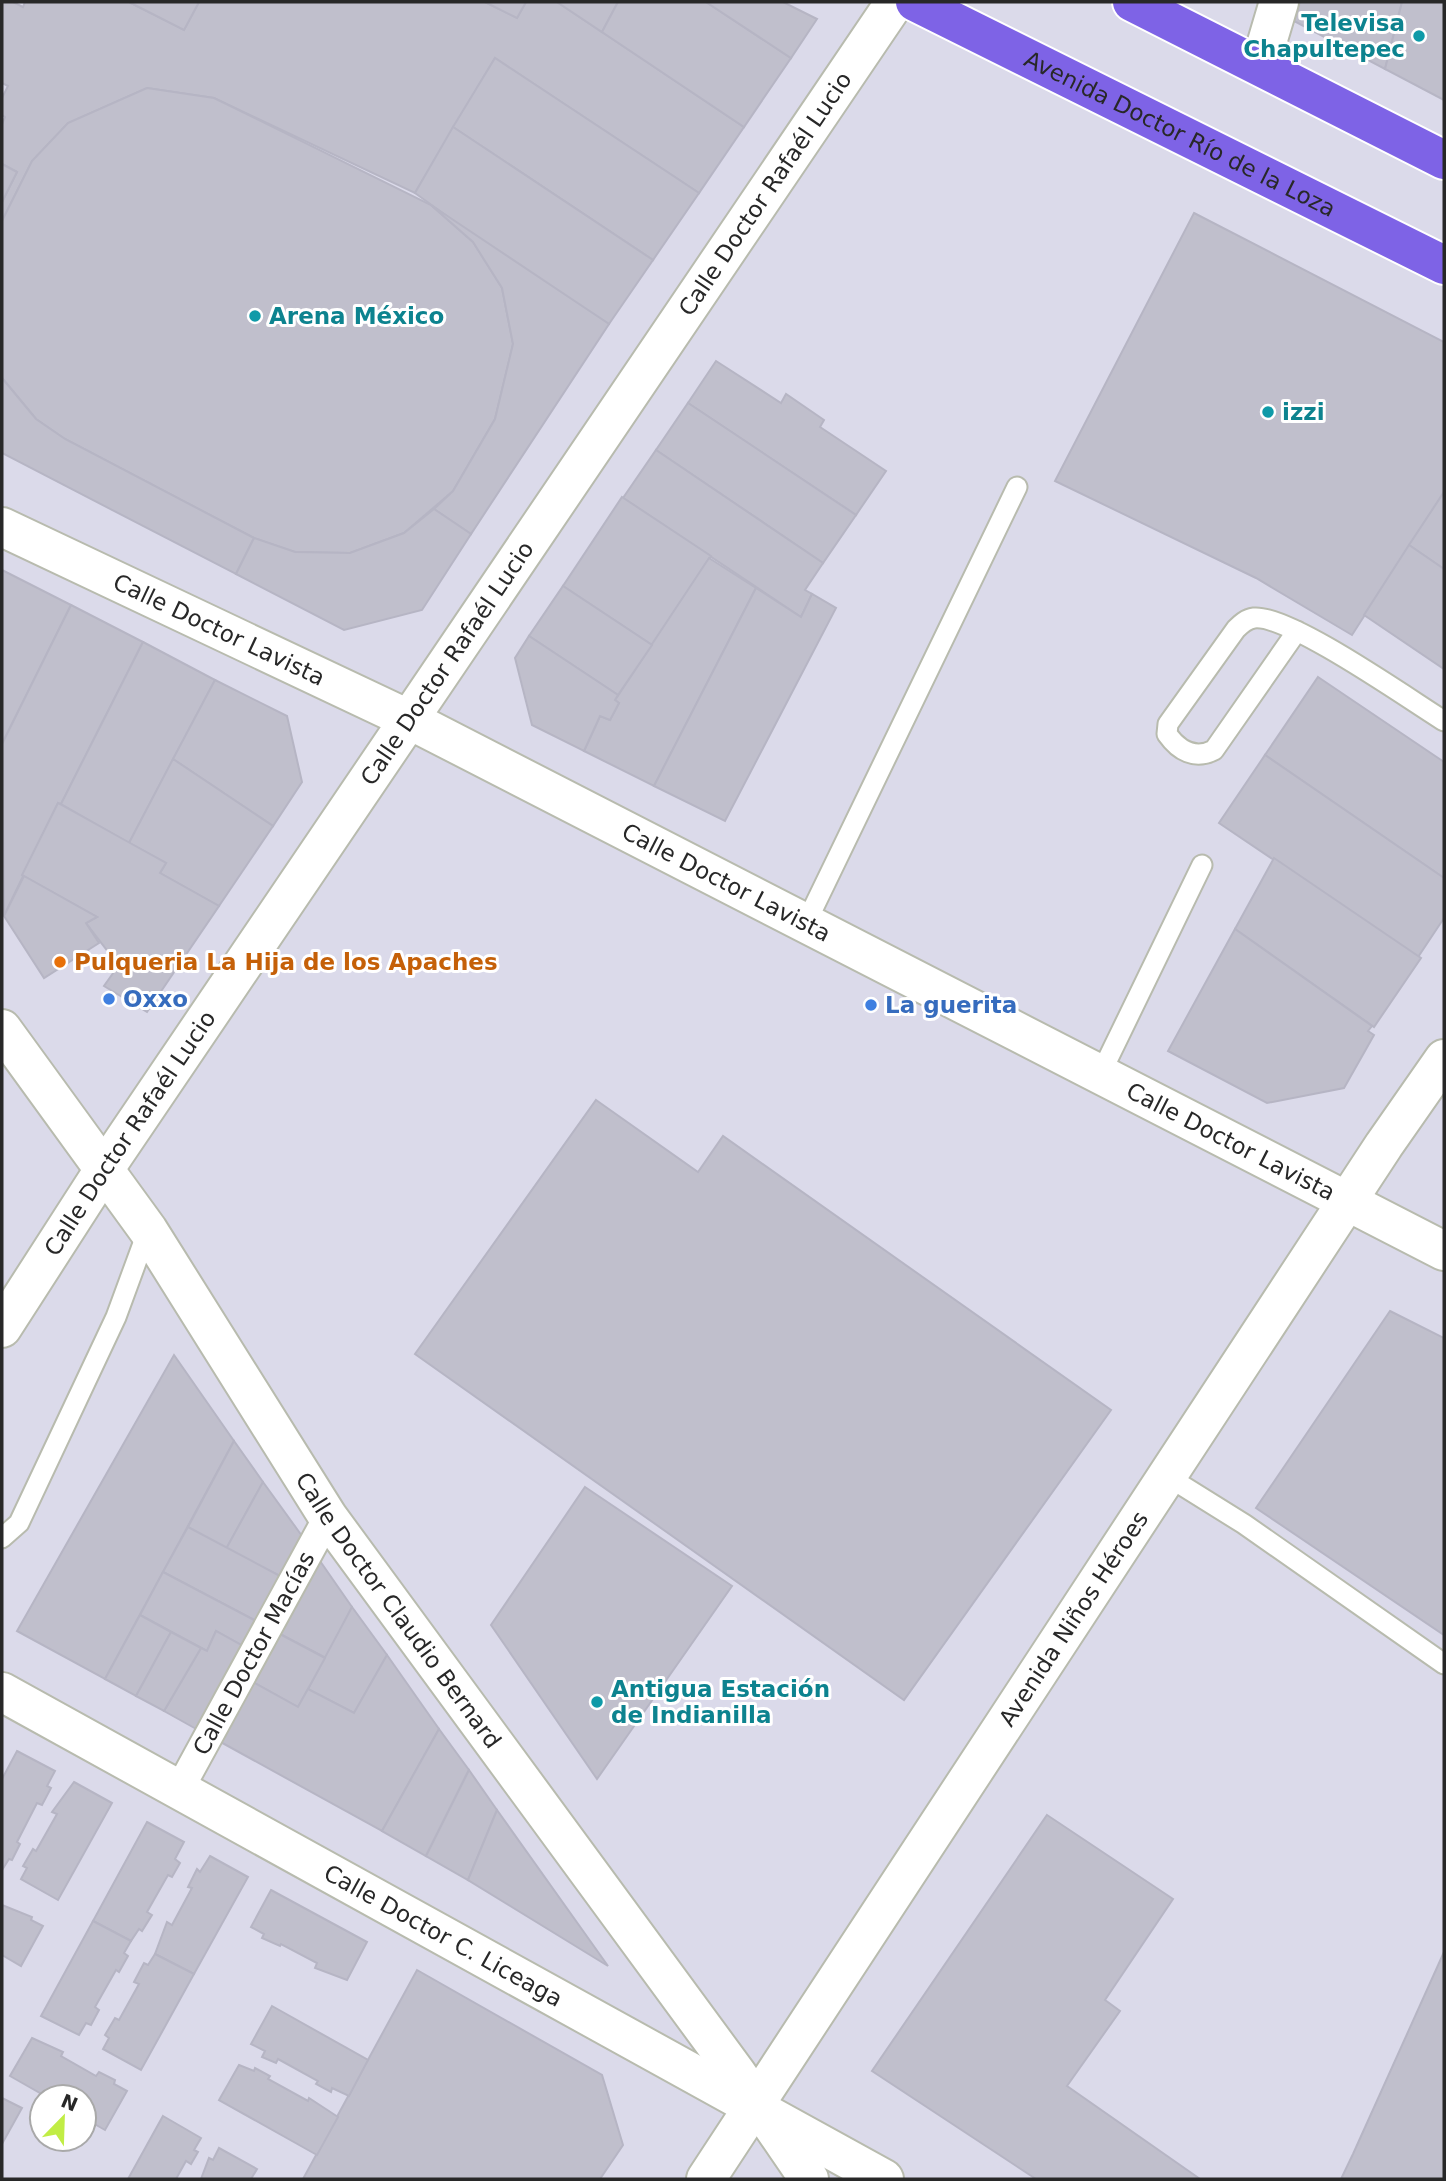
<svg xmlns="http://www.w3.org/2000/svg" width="1446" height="2181" viewBox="0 0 1446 2181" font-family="'DejaVu Sans',sans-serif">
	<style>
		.building { fill: #c0bfcc; stroke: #b6b5c4; stroke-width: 2 }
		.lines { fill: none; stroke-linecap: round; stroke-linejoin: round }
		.service-casing { stroke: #b8bbae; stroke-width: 23 }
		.pedestrian-casing { stroke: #b8bbae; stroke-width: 32 }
		.minor-casing { stroke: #b8bbae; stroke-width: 42 }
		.tertiary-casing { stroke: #b8bbae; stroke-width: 42 }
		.secondary-casing { stroke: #b8bbae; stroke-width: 42 }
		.primary-casing { stroke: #fff; stroke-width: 42 }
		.service { stroke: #fff; stroke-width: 19 }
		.pedestrian { stroke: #fff; stroke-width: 28 }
		.minor { stroke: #fff; stroke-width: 38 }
		.tertiary { stroke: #fff; stroke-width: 38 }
		.secondary { stroke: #fff; stroke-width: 38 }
		.primary { stroke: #7e63e6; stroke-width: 38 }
		.culture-dot { fill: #0f9aa8; stroke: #fff; stroke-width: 2.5 }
		.food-dot { fill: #e8710a; stroke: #fff; stroke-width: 2.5 }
		.shop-dot { fill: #3f7fe0; stroke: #fff; stroke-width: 2.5 }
		.labels { text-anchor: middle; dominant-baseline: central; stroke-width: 6; stroke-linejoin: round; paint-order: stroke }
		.culture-label { font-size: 23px; font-weight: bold; fill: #0d838f; stroke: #fff; text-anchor: start }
		.street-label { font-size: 23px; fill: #282828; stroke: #fff }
		.food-label { font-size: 23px; font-weight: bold; fill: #c56008; stroke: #fff; text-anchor: start }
		.shop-label { font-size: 23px; font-weight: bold; fill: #366cbe; stroke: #fff; text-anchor: start }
	</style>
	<rect width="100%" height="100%" fill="#dbdaea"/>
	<!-- building -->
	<g class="building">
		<path d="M2 2H13L23 7 25 2H129L184 30 199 2H485L517 18 526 2H557L744 127 699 193 495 58 415 193 214 98 147 88 68 123 32 161 2 221V202L17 172 2 164V124L5 117 2 115V98L8 86 2 83Z"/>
		<path d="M129 2H199L184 30Z"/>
		<path d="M485 2H526L517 18Z"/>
		<path d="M557 2H618L602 32Z"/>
		<path d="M618 2H706L791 58 744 127 602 32Z"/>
		<path d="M706 2H783L817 19 791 58Z"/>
		<path d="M1300 2H1402L1385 69 1294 21Z"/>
		<path d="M1402 2H1444V100L1385 69Z"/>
		<path d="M495 58 699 193 653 260 453 127Z"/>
		<path d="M147 88 214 98 431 205 473 242 502 288 513 344 495 419 453 491 404 533 350 553 295 552 254 538 65 439 36 419 2 378V221L32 161 68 123Z"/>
		<path d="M453 127 653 260 609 324 491 248 415 193Z"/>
		<path d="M2 164 17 172 2 202Z"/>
		<path d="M431 205 609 324 471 534 434 509 453 491 495 419 513 344 502 288 473 242Z"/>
		<path d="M1194 213 1444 342V492L1352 635 1256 578 1055 481Z"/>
		<path d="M716 361 781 403 786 394 824 420 820 427 886 471 856 515 688 403Z"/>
		<path d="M2 378 36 419 65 439 254 538 236 574 2 453Z"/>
		<path d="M688 403 856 515 823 563 656 450Z"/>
		<path d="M656 450 823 563 805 590 812 594 801 617 623 498Z"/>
		<path d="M1444 492V569L1409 545Z"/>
		<path d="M622 497 711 556 652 645 563 586Z"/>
		<path d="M434 509 471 534 422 610 344 630 236 574 254 538 295 552 350 553 404 533Z"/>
		<path d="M1409 545 1444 569V669L1364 615Z"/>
		<path d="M709 558 756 588 654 786 584 751 600 716 610 720 619 703 615 700Z"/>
		<path d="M2 570 71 605 2 744Z"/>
		<path d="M563 586 652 645 618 695 529 636Z"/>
		<path d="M756 588 801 617 812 594 836 608 725 821 654 786Z"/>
		<path d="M71 605 143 642 61 804 58 803 4 916 2 744Z"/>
		<path d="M529 636 618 695 615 700 619 703 610 720 600 716 584 751 532 725 515 658Z"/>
		<path d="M143 642 215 680 129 843 61 804Z"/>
		<path d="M1318 677 1444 762V878L1265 755Z"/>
		<path d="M215 680 287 716 302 782 273 826 173 759Z"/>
		<path d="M1265 755 1444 878V918L1418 957 1219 823Z"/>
		<path d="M173 759 273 826 219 906 160 873 166 863 129 843Z"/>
		<path d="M58 803 166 863 160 873 219 906 147 1012 104 986 116 969 110 959 112 957 86 923 97 917 22 875Z"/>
		<path d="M1274 858 1421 958 1374 1027 1235 929Z"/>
		<path d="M24 876 97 917 86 923 99 943 44 978 4 916Z"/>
		<path d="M1235 929 1372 1026 1368 1031 1374 1035 1344 1088 1267 1103 1168 1051Z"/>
		<path d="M596 1100 698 1172 723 1136 1111 1410 904 1700 415 1354Z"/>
		<path d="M1390 1311 1444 1338V1635L1256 1508Z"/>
		<path d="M174 1355 234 1441 105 1679 17 1631Z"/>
		<path d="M234 1441 263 1482 226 1549 188 1527Z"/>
		<path d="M263 1482 302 1536 280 1576 226 1549Z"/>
		<path d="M585 1487 732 1586 597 1779 491 1625Z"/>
		<path d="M188 1527 280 1576 256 1621 163 1572Z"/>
		<path d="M320 1561 352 1607 326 1658 278 1633Z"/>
		<path d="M163 1572 256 1621 243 1646 216 1631 207 1651 140 1615Z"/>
		<path d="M352 1607 387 1655 354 1713 308 1689Z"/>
		<path d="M140 1615 171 1632 136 1696 105 1679Z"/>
		<path d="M216 1631 243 1646 198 1730 164 1711 201 1648 207 1651Z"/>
		<path d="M171 1632 201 1648 164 1711 136 1696Z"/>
		<path d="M278 1633 325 1658 298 1707 251 1681Z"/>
		<path d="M387 1655 439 1729 382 1831 217 1740 251 1681 298 1707 308 1689 354 1713Z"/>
		<path d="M439 1729 469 1770 426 1856 382 1831Z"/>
		<path d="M17 1751 55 1771 47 1786 51 1788 42 1805 37 1803 17 1842 20 1844 12 1860 9 1859 2 1870V1779Z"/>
		<path d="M469 1770 497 1810 468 1880 426 1856Z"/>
		<path d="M74 1782 112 1803 58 1900 21 1879 27 1868 23 1866 33 1849 36 1851 57 1814 52 1812Z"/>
		<path d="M497 1810 608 1966 468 1880Z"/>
		<path d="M1047 1815 1173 1899 1105 2000 1120 2011 1067 2086 1200 2179H1036L872 2071Z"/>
		<path d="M147 1822 184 1842 175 1859 180 1863 172 1877 168 1875 147 1912 152 1915 142 1931 139 1929 131 1941 93 1921Z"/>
		<path d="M210 1856 248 1877 194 1974 155 1954 167 1922 172 1925 192 1888 188 1887 197 1869 200 1872Z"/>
		<path d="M271 1890 367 1942 347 1980 315 1968 317 1963 281 1944 280 1946 262 1938 264 1934 251 1927Z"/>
		<path d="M2 1905 32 1917 31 1920 43 1926 21 1966 2 1955Z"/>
		<path d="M93 1921 131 1941 124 1953 128 1956 119 1972 116 1970 95 2007 99 2010 91 2025 86 2023 79 2035 41 2016Z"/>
		<path d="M1444 1952V2179H1341L1353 2154Z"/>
		<path d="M155 1954 194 1974 141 2070 103 2049 109 2038 105 2035 115 2018 119 2020 139 1984 134 1982 144 1963 148 1965Z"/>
		<path d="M417 1970 602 2075 623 2145 600 2179H303Z"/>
		<path d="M272 2006 368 2060 349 2096 332 2088 331 2092 316 2084 318 2081 278 2059 276 2063 262 2057 265 2051 251 2044Z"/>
		<path d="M32 2038 63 2052 61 2056 96 2076 99 2072 115 2080 114 2084 127 2091 105 2130 84 2118V2097H47L10 2076Z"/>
		<path d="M239 2065 254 2071 255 2068 270 2076 268 2079 308 2101 309 2098 338 2117 317 2155 219 2100Z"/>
		<path d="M2 2098 22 2108 2 2144Z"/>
		<path d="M163 2116 201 2138 194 2150 198 2152 191 2164 186 2161 176 2179H128Z"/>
		<path d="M219 2148 257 2169 251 2179H201L209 2158 213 2160Z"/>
	</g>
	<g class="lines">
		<!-- service casing -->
		<g class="service-casing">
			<g id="service">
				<path d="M1297 631 1214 750C1195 760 1179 751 1167 734L1168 724 1236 629C1241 624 1246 619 1254 618 1288 614 1410 700 1444 721"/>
				<path d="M806 923 1017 487"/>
				<path d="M1101 1073 1202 865"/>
				<path d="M1167 1476 1244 1524 1444 1664"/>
				<path d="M2 1538 19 1523 116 1317 148 1230"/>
			</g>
		</g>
		<!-- pedestrian casing -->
		<g class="pedestrian-casing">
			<g id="pedestrian">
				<path id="s1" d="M179 1790 328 1517"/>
			</g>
		</g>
		<!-- minor casing -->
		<g class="minor-casing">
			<g id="minor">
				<path d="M1260 66 1279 2"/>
				<path id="s2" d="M2 527 408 719 1444 1251"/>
				<path id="s3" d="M2 1328 103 1171 895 2"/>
				<path id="s4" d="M2 1692 884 2179"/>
			</g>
		</g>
		<!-- tertiary casing -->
		<g class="tertiary-casing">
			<g id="tertiary">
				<path id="s5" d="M2 1029 148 1230 328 1517 737 2074 809 2179"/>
			</g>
		</g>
		<!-- secondary casing -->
		<g class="secondary-casing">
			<g id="secondary">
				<path id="s6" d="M706 2179 1384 1145 1444 1059"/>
			</g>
		</g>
		<!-- primary casing -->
		<g class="primary-casing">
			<g id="primary">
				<path id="s7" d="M915 2 1444 265"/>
				<path d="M1132 2 1444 160"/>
			</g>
		</g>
		<!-- service -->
		<use href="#service" class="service"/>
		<!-- pedestrian -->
		<use href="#pedestrian" class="pedestrian"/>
		<!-- minor -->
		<use href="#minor" class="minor"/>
		<!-- tertiary -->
		<use href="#tertiary" class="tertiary"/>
		<!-- secondary -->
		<use href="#secondary" class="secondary"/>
		<!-- primary -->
		<use href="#primary" class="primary"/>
	</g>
	<!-- markers -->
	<g class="culture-dot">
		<circle cx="1419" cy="36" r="7"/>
		<circle cx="255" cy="316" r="7"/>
		<circle cx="1268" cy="412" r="7"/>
		<circle cx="597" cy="1702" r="7"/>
	</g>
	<circle class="food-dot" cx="60" cy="962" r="7"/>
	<g class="shop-dot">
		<circle cx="109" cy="999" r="7"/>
		<circle cx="871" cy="1005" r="7"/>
	</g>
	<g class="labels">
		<!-- culture labels -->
		<g class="culture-label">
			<text x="1405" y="23" text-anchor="end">Televisa<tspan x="1405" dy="26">Chapultepec</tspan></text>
			<text x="269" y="316">Arena México</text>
			<text x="1282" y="412">izzi</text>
			<text x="611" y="1689">Antigua Estación<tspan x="611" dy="26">de Indianilla</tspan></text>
		</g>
		<!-- street labels -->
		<g class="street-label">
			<text stroke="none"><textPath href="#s7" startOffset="296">Avenida Doctor Río de la Loza</textPath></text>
			<text stroke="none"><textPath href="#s3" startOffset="1367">Calle Doctor Rafaél Lucio</textPath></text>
			<text stroke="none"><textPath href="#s2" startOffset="240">Calle Doctor Lavista</textPath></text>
			<text stroke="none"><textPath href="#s3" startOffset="800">Calle Doctor Rafaél Lucio</textPath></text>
			<text stroke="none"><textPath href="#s2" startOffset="807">Calle Doctor Lavista</textPath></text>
			<text stroke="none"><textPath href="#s3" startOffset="233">Calle Doctor Rafaél Lucio</textPath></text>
			<text stroke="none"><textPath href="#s2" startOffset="1374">Calle Doctor Lavista</textPath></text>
			<text stroke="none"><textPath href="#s5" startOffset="704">Calle Doctor Claudio Bernard</textPath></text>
			<text stroke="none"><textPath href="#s6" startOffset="670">Avenida Niños Héroes</textPath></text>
			<text stroke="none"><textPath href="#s1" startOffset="156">Calle Doctor Macías</textPath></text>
			<text stroke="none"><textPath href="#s4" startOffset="504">Calle Doctor C. Liceaga</textPath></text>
		</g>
		<!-- food labels -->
		<g class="food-label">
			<text x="74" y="962">Pulqueria La Hija de los Apaches</text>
		</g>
		<!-- shop labels -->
		<g class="shop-label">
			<text x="123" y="999">Oxxo</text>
			<text x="885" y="1005">La guerita</text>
		</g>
	</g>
	<!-- border -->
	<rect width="1446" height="2181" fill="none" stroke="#282828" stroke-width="7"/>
	<!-- north arrow -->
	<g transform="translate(63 2118) rotate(23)"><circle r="33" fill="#ffffff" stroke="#a9a9a9" stroke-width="2"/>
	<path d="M0-5L12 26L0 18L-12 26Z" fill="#c1ed45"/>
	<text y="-10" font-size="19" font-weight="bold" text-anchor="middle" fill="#282828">N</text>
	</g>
</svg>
